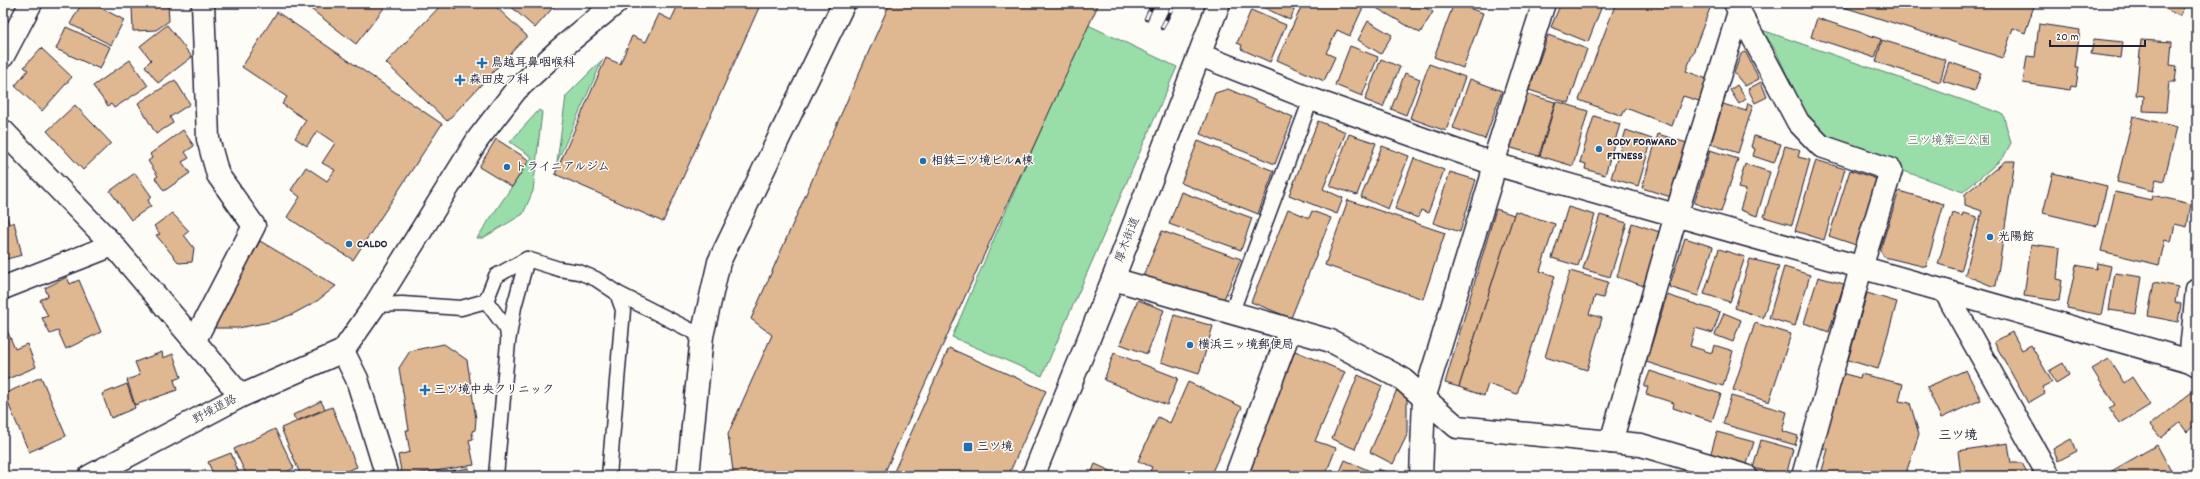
<svg xmlns="http://www.w3.org/2000/svg" width="2200" height="479" viewBox="0 0 2200 479" font-family="Dekko,'Klee One',sans-serif">
	<style>
		.green { fill: #99dda9; stroke: #5e8072 }
		.building { fill: #dfb790; stroke: #22223b }
		.lines { fill: none; stroke-linecap: round; stroke-linejoin: round }
		.lane-casing { stroke: #22223b; stroke-width: 17 }
		.street-casing { stroke: #22223b; stroke-width: 25 }
		.secondary-casing { stroke: #22223b; stroke-width: 25 }
		.primary-casing { stroke: #22223b; stroke-width: 25 }
		.lane { stroke: #fdfcf7; stroke-width: 14 }
		.street { stroke: #fdfcf7; stroke-width: 22 }
		.secondary { stroke: #fdfcf7; stroke-width: 22 }
		.primary { stroke: #fdfcf7; stroke-width: 22 }
		.rail-casing { stroke: #22223b; stroke-width: 4.5 }
		.rail { stroke: #fdfcf7; stroke-width: 3; stroke-dasharray: 9; stroke-linecap: butt }
		.poi-dot { fill: #1f6fb2; stroke: #fdfcf7; stroke-width: 1.5 }
		.labels { text-anchor: middle; dominant-baseline: central; stroke-width: 3; stroke-linejoin: round; paint-order: stroke }
		.poi-label { font-size: 12px; font-weight: bold; fill: #22223b; stroke: #fdfcf7; text-anchor: start }
		.park-label { font-size: 12px; fill: #465a5c; stroke: #fdfcf7 }
		.street-label { font-size: 12px; fill: #22223b; stroke: #fdfcf7 }
		.neighbourhood-label { font-size: 13px; font-weight: bold; fill: #22223b; stroke: #fdfcf7 }
	</style>
	<rect width="100%" height="100%" fill="#fdfcf7"/>
	<filter id="ink" filterUnits="userSpaceOnUse"><feTurbulence type="fractalNoise" baseFrequency=".025" numOctaves="2"/><feDisplacementMap in="SourceGraphic" scale="8" xChannelSelector="R" yChannelSelector="G"/><feConvolveMatrix kernelMatrix="1 2 1 2 8 2 1 2 1" color-interpolation-filters="sRGB"/></filter>
	<g filter="url(#ink)">
		<!-- green -->
		<g class="green">
			<path d="M1086 24 1177 67 1042 376 952 337Z"/>
			<path d="M1762 30 2003 114 2011 143 2003 158 1963 192 1825 143 1807 119 1776 51Z"/>
			<path d="M603 59 557 162 566 96Z"/>
			<path d="M539 110 542 112 533 191 523 214 483 238H477L532 157 510 142Z"/>
		</g>
		<!-- building -->
		<g class="building">
			<path d="M82 3H92L124 20 111 45 70 24Z"/>
			<path d="M136 3H168L169 21 156 30 133 31 132 7H136Z"/>
			<path d="M303 3H388L356 44Z"/>
			<path d="M443 3H448L455 10 462 3H492L527 36 447 121 386 63Z"/>
			<path d="M507 3H557L535 28Z"/>
			<path d="M679 3H761L663 222 555 174 606 58 620 64 632 36 646 42 659 14 671 20Z"/>
			<path d="M890 3H1099L883 476H736L733 471 728 434 772 335 751 319Z"/>
			<path d="M1254 3H1297L1290 20Z"/>
			<path d="M1303 3H1365L1350 36 1337 30 1326 53 1335 57 1324 81 1277 60Z"/>
			<path d="M1375 3H1417L1433 12 1420 33 1373 6Z"/>
			<path d="M1454 3 1483 13 1463 68 1434 57Z"/>
			<path d="M1561 3H1603L1588 42 1551 27Z"/>
			<path d="M1616 3H1712L1686 71 1707 79 1699 101 1683 96 1672 126 1626 108 1622 116 1579 100Z"/>
			<path d="M1831 3H2035L2025 33 2013 28 2003 58Z"/>
			<path d="M2153 3H2186L2180 16Z"/>
			<path d="M1251 10 1286 25 1270 62 1241 49 1242 45 1237 43Z"/>
			<path d="M277 12 442 124 353 260 287 217 300 197 291 190 306 167 327 181 335 170 322 163 335 143 317 131 307 146 295 138 306 120 282 104 287 97 242 67Z"/>
			<path d="M1817 18 1881 39 1875 58 1811 37Z"/>
			<path d="M1368 21 1392 35 1381 54 1358 40Z"/>
			<path d="M2039 24 2080 30 2075 67H2079L2076 87 2071 86 2070 90 2023 83 2027 56 2035 57Z"/>
			<path d="M167 25 192 57 158 83 145 66 151 60 140 46Z"/>
			<path d="M66 27 110 47 100 69 56 49Z"/>
			<path d="M1548 35 1587 49 1569 103 1529 90Z"/>
			<path d="M2094 39 2123 42 2121 58 2091 54Z"/>
			<path d="M1882 40 1946 60 1940 82 1876 62Z"/>
			<path d="M2141 40 2172 42 2170 65 2177 66 2175 82H2169L2166 112 2143 111 2144 96 2136 95Z"/>
			<path d="M1350 46 1378 57 1362 96 1335 85Z"/>
			<path d="M41 48 72 77 42 111 15 86 28 70 24 67Z"/>
			<path d="M1745 51 1759 79 1745 86 1734 73 1741 54Z"/>
			<path d="M1381 59 1400 67 1383 107 1365 100Z"/>
			<path d="M130 60 148 86 114 108 111 104 108 106 93 86Z"/>
			<path d="M1949 62 1981 73 1975 91 1943 81Z"/>
			<path d="M1429 64 1465 77 1446 131 1410 118Z"/>
			<path d="M1405 73 1420 79 1406 115 1391 109Z"/>
			<path d="M1470 79 1502 91 1485 139 1453 128Z"/>
			<path d="M175 80 190 104 170 117 173 123 156 134 138 103Z"/>
			<path d="M1761 82 1767 97 1755 103 1748 89Z"/>
			<path d="M1737 85 1746 99 1739 104 1730 90Z"/>
			<path d="M1228 89 1293 117 1275 164 1200 134 1215 93Z"/>
			<path d="M1524 93 1555 102 1539 156 1508 147Z"/>
			<path d="M1556 101 1588 111 1573 166 1540 156Z"/>
			<path d="M1748 103 1753 105 1738 153 1711 144 1723 104 1746 111Z"/>
			<path d="M75 105 111 143 83 170 47 131Z"/>
			<path d="M1594 116 1620 124 1605 175 1585 169 1586 164 1580 162Z"/>
			<path d="M2133 116 2177 127 2164 181 2156 179 2153 191 2117 182Z"/>
			<path d="M1318 121 1346 132 1323 189 1343 198 1337 214 1289 195Z"/>
			<path d="M183 130 194 146 185 152 189 158 182 162 190 173 164 191 155 178 158 176 148 161 152 158 150 154Z"/>
			<path d="M1626 130 1652 139 1638 186 1611 178Z"/>
			<path d="M1349 134 1376 143 1357 195 1330 186Z"/>
			<path d="M1658 134 1687 143 1671 197 1642 188Z"/>
			<path d="M1754 136 1781 144 1774 163 1753 156 1755 149 1751 147Z"/>
			<path d="M496 139 529 160 512 187 479 167Z"/>
			<path d="M1198 141 1274 171 1258 214 1181 183Z"/>
			<path d="M1382 146 1409 156 1388 209 1361 197Z"/>
			<path d="M1785 146 1800 150 1798 157 1810 160 1792 225 1764 217Z"/>
			<path d="M1710 150 1738 159 1721 212 1694 203Z"/>
			<path d="M3 157 9 170 3 172Z"/>
			<path d="M1414 158 1444 170 1428 213 1421 210 1418 218 1395 209Z"/>
			<path d="M1816 160 1845 169 1824 240 1795 231Z"/>
			<path d="M2005 161H2015L1996 286H1992L1965 275 1982 211 1965 205V194Z"/>
			<path d="M1745 164 1770 172 1757 216 1740 210 1746 190 1738 188Z"/>
			<path d="M1850 170 1877 179 1856 245 1829 236Z"/>
			<path d="M1450 172 1476 180 1460 232 1433 223Z"/>
			<path d="M135 173 152 197 148 200 151 206 131 220 110 191Z"/>
			<path d="M2053 173 2107 186 2097 226 2043 213Z"/>
			<path d="M1899 191 1944 204 1926 267 1884 257 1880 250Z"/>
			<path d="M1181 192 1252 218 1241 250 1169 224Z"/>
			<path d="M2115 192 2151 200 2152 195 2191 204 2187 227 2175 224 2171 242 2165 240 2159 265 2101 251Z"/>
			<path d="M1348 200 1445 233 1423 299 1325 265Z"/>
			<path d="M3 201 9 224 14 222 22 255 3 260Z"/>
			<path d="M1568 207 1595 215 1578 266 1552 258Z"/>
			<path d="M1288 209 1309 218 1312 211 1331 218 1291 318 1251 302Z"/>
			<path d="M1496 209 1514 215 1459 387 1445 383Z"/>
			<path d="M1515 211 1555 224 1540 271 1555 276 1517 394 1488 384 1484 396 1459 387Z"/>
			<path d="M172 213 189 231 184 235 194 248 192 262 179 263 156 235 160 234 154 226Z"/>
			<path d="M1953 213 1962 216 1963 213 1977 217 1961 271 1938 264Z"/>
			<path d="M1600 215 1627 223 1610 277 1583 269Z"/>
			<path d="M1632 223 1660 232 1644 286 1617 277Z"/>
			<path d="M1162 231 1241 259 1224 299 1142 279Z"/>
			<path d="M1685 238 1713 247 1698 296 1669 287Z"/>
			<path d="M260 241 336 286 317 301 293 314 275 321 238 328H215L213 323Z"/>
			<path d="M2031 244 2060 248 2057 279 2062 280 2059 301 2024 296Z"/>
			<path d="M1719 249 1745 257 1730 302 1704 294Z"/>
			<path d="M1750 259 1779 266 1763 318 1735 308Z"/>
			<path d="M2097 263 2111 266 2101 315 2067 308 2076 265 2096 269Z"/>
			<path d="M1784 267 1810 275 1795 326 1769 318Z"/>
			<path d="M1570 271 1608 282 1603 298 1595 296 1589 314 1602 318 1587 370 1545 357Z"/>
			<path d="M2115 273 2142 277 2136 314 2109 310Z"/>
			<path d="M67 277 70 284 79 280 101 332 66 349 58 331 50 334 42 318 48 316 40 300 48 296 45 288Z"/>
			<path d="M1818 277 1844 284 1829 332 1804 323Z"/>
			<path d="M2154 282 2178 287 2175 302 2181 304 2178 322 2148 316Z"/>
			<path d="M1867 293 1897 302 1878 369 1848 360Z"/>
			<path d="M1667 295 1720 312 1713 333 1695 328 1690 346 1712 353 1714 345 1733 351 1723 386 1646 362Z"/>
			<path d="M1138 300 1164 310 1147 354 1120 344Z"/>
			<path d="M1724 313 1741 320 1733 342 1715 335Z"/>
			<path d="M1174 315 1213 326 1199 374 1161 362Z"/>
			<path d="M3 321 15 349 27 344 36 367 3 381Z"/>
			<path d="M1755 323 1791 334 1769 402 1733 390Z"/>
			<path d="M2012 332 2022 350 2031 345 2052 382 2042 387 2045 393 2028 403 1994 342Z"/>
			<path d="M444 344 467 360 476 419 475 430 472 431 473 439 469 440 474 465 402 476 398 455 410 452 406 430H409L399 368 410 351Z"/>
			<path d="M949 348 1046 391 1008 476H892Z"/>
			<path d="M1295 351 1345 372 1315 441 1336 448 1325 476 1246 475Z"/>
			<path d="M162 352 163 358 173 354 181 377 174 380 177 390 135 405 127 380 140 375 135 362Z"/>
			<path d="M1114 353 1178 378 1167 405 1104 380Z"/>
			<path d="M2109 359 2124 383 2132 377 2150 405 2119 424 2109 408 2115 405 2092 369Z"/>
			<path d="M2063 363 2069 375 2056 383 2049 371Z"/>
			<path d="M1966 370 1981 400 1941 418 1927 387Z"/>
			<path d="M1650 371 1721 394 1712 421 1673 408 1674 403 1646 394 1648 387H1644Z"/>
			<path d="M1841 373 1860 378 1861 374 1903 384 1899 401 1910 403 1919 434 1905 476H1828L1821 474 1828 449 1822 448Z"/>
			<path d="M1358 375 1382 386 1355 449 1332 439Z"/>
			<path d="M41 377 66 436 29 452 4 394Z"/>
			<path d="M1188 382 1242 407 1210 476H1148L1152 467 1138 461 1158 417 1170 423Z"/>
			<path d="M127 384 135 408 111 418 102 394Z"/>
			<path d="M1398 387 1407 394V435L1393 464 1370 452Z"/>
			<path d="M2197 388V423L2187 432 2180 423 2161 438 2150 425Z"/>
			<path d="M1731 396 1787 412 1782 431 1798 436 1795 445 1723 424Z"/>
			<path d="M321 401 325 409 296 421 293 415Z"/>
			<path d="M332 407 357 467 334 476H301L281 428Z"/>
			<path d="M275 429 294 468 279 476H247L234 449Z"/>
			<path d="M1717 432 1754 442 1746 467 1710 456Z"/>
			<path d="M2071 439 2077 451 2058 461 2053 449Z"/>
			<path d="M1761 440 1793 449 1786 476 1753 468Z"/>
			<path d="M2008 443 2011 463H2022L2029 476H1961L1958 451Z"/>
			<path d="M2157 445 2171 471 2162 476H2103Z"/>
			<path d="M231 453 240 476H214L208 462Z"/>
			<path d="M1345 460 1377 474 1378 469 1397 476H1338Z"/>
			<path d="M1095 464 1122 476H1090Z"/>
			<path d="M469 468 471 476H433L441 475V473Z"/>
		</g>
		<g class="lines">
			<!-- lane casing -->
			<g class="lane-casing">
				<g id="lane">
					<path d="M486 301 496 276 527 259 559 269 579 272 596 279 617 293 702 336"/>
					<path d="M486 301 507 329 508 338"/>
					<path d="M375 305 402 304 461 308 486 301"/>
					<path d="M1231 314 1311 99"/>
					<path d="M496 476 508 342 514 307 527 259"/>
					<path d="M609 476 623 310 617 293"/>
				</g>
			</g>
			<!-- street casing -->
			<g class="street-casing">
				<g id="street">
					<path d="M1735 3 1798 122 1821 146 1891 170 1861 268 1803 476"/>
					<path d="M1200 55 1311 99 1494 164 1945 291 2049 476"/>
					<path d="M3 56 31 3"/>
					<path d="M3 131 113 245 241 396"/>
					<path d="M1113 279 1331 341 1401 378 1457 427 1641 445 1746 476"/>
					<path d="M3 288 113 245"/>
					<path d="M1945 291 2190 361 2197 365"/>
					<path d="M195 340 254 226 218 175 208 139 203 3"/>
					<path d="M2190 361 2197 289"/>
					<path d="M1611 442 1676 215 1739 12"/>
					<path d="M1236 476 1290 330"/>
					<path d="M1421 476 1424 399 1491 180 1497 151 1544 3"/>
				</g>
			</g>
			<!-- secondary casing -->
			<g class="secondary-casing">
				<g id="secondary">
					<path d="M343 351 375 305 478 139 516 90 559 50 616 3"/>
					<path d="M343 351 357 379 387 476"/>
					<path d="M90 476 241 396 343 351"/>
					<path d="M688 476 702 336 719 262 844 3"/>
				</g>
			</g>
			<!-- primary casing -->
			<g class="primary-casing">
				<path id="primary" d="M1033 476 1113 279 1219 3"/>
			</g>
			<!-- lane -->
			<use href="#lane" class="lane"/>
			<!-- street -->
			<use href="#street" class="street"/>
			<!-- secondary -->
			<use href="#secondary" class="secondary"/>
			<!-- primary -->
			<use href="#primary" class="primary"/>
			<!-- rail casing -->
			<g class="rail-casing">
				<g id="rail">
					<path d="M1146 19 1153 3"/>
					<path d="M1162 28 1174 3"/>
				</g>
			</g>
			<!-- rail -->
			<use href="#rail" class="rail"/>
		</g>
	</g>
	<!-- markers -->
	<g class="poi-dot">
		<path d="M480 57h4v4h4v4h-4v4h-4v-4h-4v-4h4z"/>
		<path d="M458 74h4v4h4v4h-4v4h-4v-4h-4v-4h4z"/>
		<circle cx="1599" cy="149" r="4"/>
		<circle cx="923" cy="161" r="4"/>
		<circle cx="507" cy="167" r="4"/>
		<circle cx="1990" cy="237" r="4"/>
		<circle cx="349" cy="244" r="4"/>
		<circle cx="1190" cy="345" r="4"/>
		<path d="M423 384h4v4h4v4h-4v4h-4v-4h-4v-4h4z"/>
		<rect x="963" y="442" width="10" height="10" rx="2"/>
	</g>
	<g class="labels">
		<!-- poi labels -->
		<g class="poi-label">
			<text x="491" y="63">鳥越耳鼻咽喉科</text>
			<text x="469" y="80">森田皮フ科</text>
			<text x="1607" y="142">BODY FORWARD<tspan x="1607" dy="14">FITNESS</tspan></text>
			<text x="931" y="161">相鉄三ツ境ビルA棟</text>
			<text x="515" y="167">トライニアルジム</text>
			<text x="1998" y="237">光陽館</text>
			<text x="357" y="244">CALDO</text>
			<text x="1198" y="345">横浜三ッ境郵便局</text>
			<text x="434" y="390">三ツ境中央クリニック</text>
			<text x="977" y="447">三ツ境</text>
		</g>
		<!-- park labels -->
		<g class="park-label">
			<text x="1949" y="141">三ツ境第三公園</text>
		</g>
		<!-- street labels -->
		<g class="street-label">
			<text transform="translate(1128 240) rotate(-69)">厚木街道</text>
			<text transform="translate(215 410) rotate(-28)">野境道路</text>
		</g>
		<!-- neighbourhood labels -->
		<g class="neighbourhood-label">
			<text x="1958" y="436">三ツ境</text>
		</g>
	</g>
	<!-- margin -->
	<rect width="2200" height="479" fill="none" stroke="#fdfcf7" stroke-width="16"/>
	<rect x="8" y="8" width="2184" height="463" fill="none" stroke="#22223b" stroke-width="1.5" filter="url(#ink)"/>
	<!-- scale -->
	<path d="M2050 40v6h95v-6" fill="none" stroke="#22223b" stroke-width="2"/>
	<text x="2056" y="40" font-size="12" fill="#22223b" stroke="#fdfcf7" stroke-width="3" paint-order="stroke">20 m</text>
</svg>
